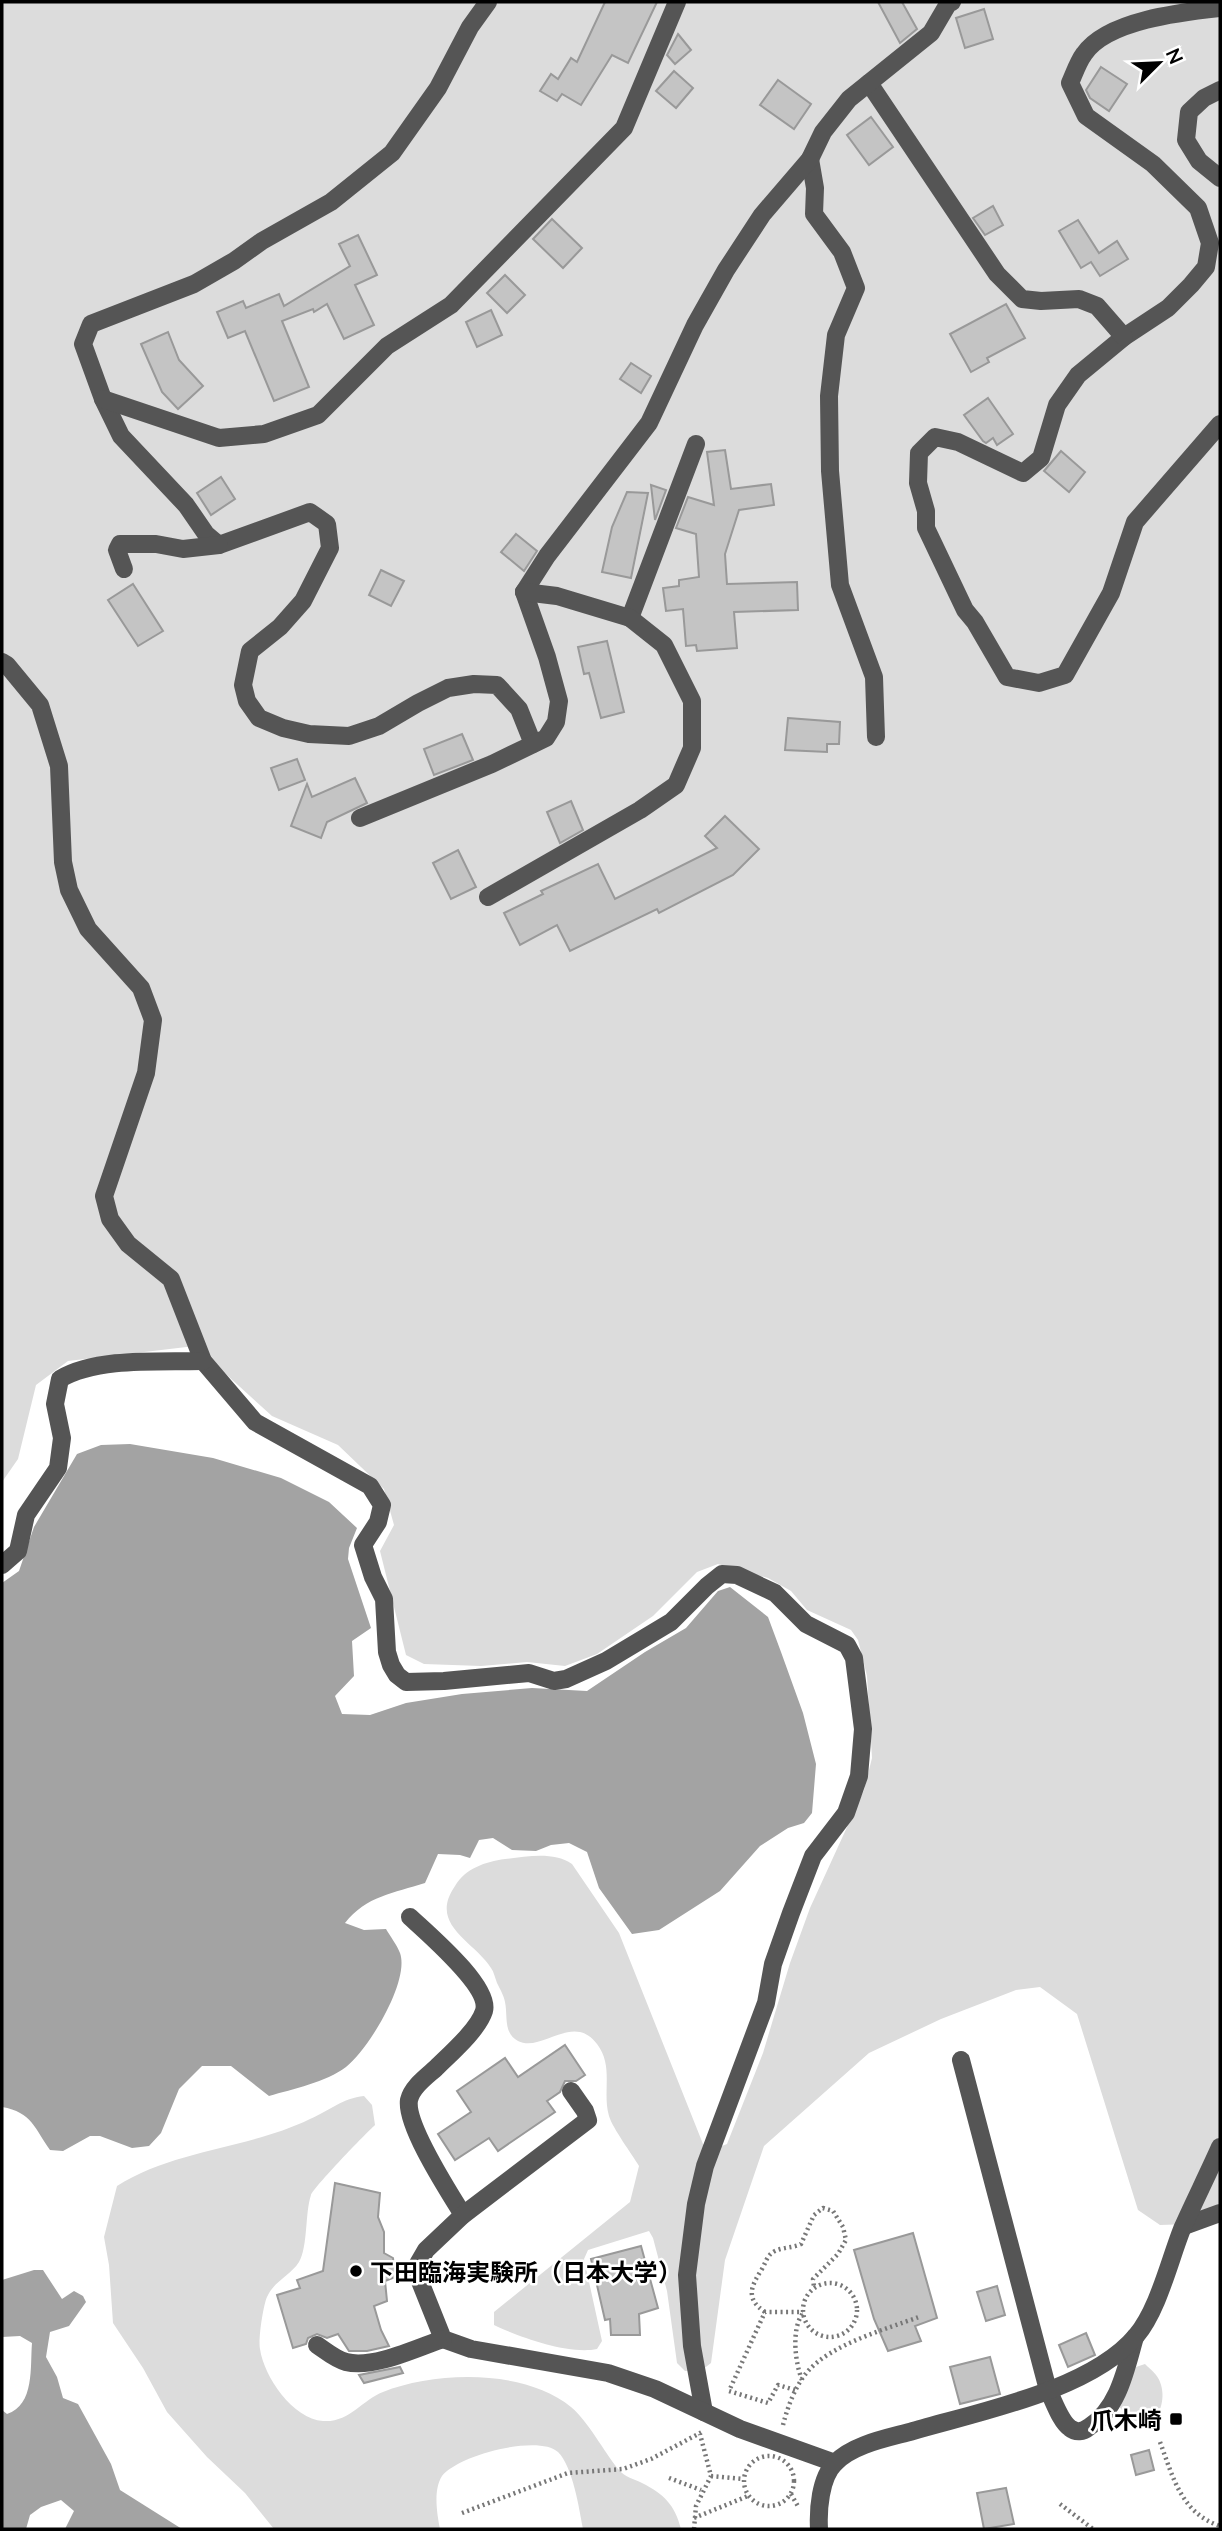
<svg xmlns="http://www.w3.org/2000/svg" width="1222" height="2531" viewBox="0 0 1222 2531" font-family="Lato,'Noto Sans JP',sans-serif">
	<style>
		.green { fill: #dcdcdc }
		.water { fill: #a3a3a3 }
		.building { fill: #c4c4c4; stroke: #999; stroke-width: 2 }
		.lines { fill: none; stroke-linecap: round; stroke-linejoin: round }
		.path { stroke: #777; stroke-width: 4.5; stroke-dasharray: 2 3.5; stroke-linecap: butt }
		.minor { stroke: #555; stroke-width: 18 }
		.poi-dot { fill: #000; stroke: #fff; stroke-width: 2.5 }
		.labels { text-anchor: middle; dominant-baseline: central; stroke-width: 5; stroke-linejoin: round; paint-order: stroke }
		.poi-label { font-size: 24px; font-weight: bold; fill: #000; stroke: #fff; text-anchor: start }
	</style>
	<rect width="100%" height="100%" fill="#fff"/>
	<!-- green -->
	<g class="green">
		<path d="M2 2H1220V2223L1160 2225 1138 2210 1077 2014 1040 1987 1016 1990 941 2019 869 2053 764 2146 725 2260 711 2363 702 2370 685 2371 677 2363 667 2291 653 2238 649 2231 588 2250 584 2259 602 2341 597 2349C569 2355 519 2337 494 2325V2312L630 2202 639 2166C632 2154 613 2129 609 2116 602 2092 614 2066 597 2044 573 2012 542 2053 518 2041 503 2033 508 2016 505 2002 504 1996 500 1989 497 1983 495 1978 494 1972 491 1968 474 1941 428 1925 455 1886 466 1868 485 1862 505 1859 526 1857 553 1851 572 1864L619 1933 703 2144 712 2150 727 2144 763 2053 790 1963 810 1908 864 1790 872 1758 867 1676 858 1640 851 1630 807 1610 791 1591 768 1578 718 1564 697 1572 653 1616 597 1654 565 1666 527 1662 481 1666 424 1664 406 1655 380 1551 394 1525 384 1489 338 1445 272 1416 195 1346 68 1361 36 1385 18 1459 2 1482Z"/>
		<path d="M364 2096 372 2105 375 2125C366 2133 314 2187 311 2195 305 2212 308 2247 299 2262 290 2276 274 2281 267 2297 263 2306 258 2340 260 2349 264 2377 293 2419 323 2421 349 2423 362 2400 383 2392 436 2371 525 2369 571 2407 588 2421 604 2452 619 2470 625 2477 634 2479 642 2483 664 2494 675 2505 681 2529H583C579 2508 573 2467 558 2452 539 2434 458 2455 442 2476 433 2490 437 2514 440 2529H274L245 2493 207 2457 167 2412 143 2368 113 2323 109 2265 104 2237 117 2186C175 2149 249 2149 310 2119 329 2111 343 2098 364 2096Z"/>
		<path d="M1145 2364C1150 2369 1158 2375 1160 2382 1166 2397 1161 2415 1149 2425L1129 2419 1118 2405 1136 2367Z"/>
	</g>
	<!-- water -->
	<g class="water">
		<path d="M130 1444 213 1458 281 1478 329 1502 357 1528 349 1548 348 1559 371 1628 352 1641 354 1676 335 1696 342 1714 370 1715 406 1703 462 1694 532 1688 587 1691 645 1652 686 1628 718 1591 730 1587 768 1617 781 1652 803 1713 816 1764 812 1813 804 1823 788 1828 760 1846 720 1891 659 1930 632 1934 599 1888 587 1852 569 1843 551 1845 536 1851 512 1850 493 1838 479 1840 470 1858 460 1855 438 1854 425 1883C394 1893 366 1896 345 1923L364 1930 386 1929C390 1936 397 1945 400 1953 410 1981 368 2050 346 2067 326 2082 293 2089 269 2096L231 2066H202L179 2089 161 2133 149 2146 132 2148 100 2136H90L63 2151 50 2150C35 2129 32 2112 2 2107V1583L19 1571 34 1527 77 1454 101 1445Z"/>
		<path d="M34 2270H43L62 2299 74 2291 83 2296 86 2302 69 2326 50 2332 46 2357 57 2377 63 2398 78 2404 111 2464 120 2490 182 2529H65L74 2511 61 2500 41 2507 30 2515 26 2529H2V2410L7 2414C35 2405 30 2366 32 2343L20 2336 2 2337V2280Z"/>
	</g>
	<!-- building -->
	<g class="building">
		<path d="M605 2H657L628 63 612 55 581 105 562 94 557 101 540 91 551 74 558 79 571 58 577 62Z"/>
		<path d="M878 2H902L917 29 900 43Z"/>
		<path d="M984 9 993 39 965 48 956 18Z"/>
		<path d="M678 34 691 50 675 64 667 55Z"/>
		<path d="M1101 67 1127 84 1109 111 1090 98 1086 90Z"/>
		<path d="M674 71 693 88 676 108 656 91Z"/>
		<path d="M778 80 811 104 794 129 760 105Z"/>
		<path d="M871 117 893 147 869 165 847 135Z"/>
		<path d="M993 206 1003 225 985 235 973 218Z"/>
		<path d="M552 219 582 248 563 268 533 239Z"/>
		<path d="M1078 220 1099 253 1117 241 1128 259 1100 276 1091 262 1081 268 1059 231Z"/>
		<path d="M358 235 377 275 355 285 374 325 344 339 327 304 314 312 313 309 282 321 309 387 274 401 245 331 228 338 217 312 243 301 246 308 279 294 284 306 350 266 339 244Z"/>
		<path d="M505 275 525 295 507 313 487 293Z"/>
		<path d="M1006 304 1025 338 987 358 989 362 971 372 950 334Z"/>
		<path d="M491 310 502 335 477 347 466 322Z"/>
		<path d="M168 332 179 360 203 386 178 409 162 392 141 344Z"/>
		<path d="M631 363 651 376 641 393 620 379Z"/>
		<path d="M988 398 1013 434 997 445 993 438 986 443 983 441 964 415Z"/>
		<path d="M725 450 731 489 771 484 774 505 739 510 725 554 727 584 797 582 798 610 734 612 737 648 697 651 696 645 686 646 683 609 666 611 663 588 679 586V580L699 577 696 534 676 528 688 497 714 505 707 452Z"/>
		<path d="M1061 451 1085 472 1069 492 1044 471Z"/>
		<path d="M221 477 235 499 211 515 197 493Z"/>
		<path d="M651 485 666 490 655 520Z"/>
		<path d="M627 492 648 493 631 578 602 572 612 527Z"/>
		<path d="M516 534 537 551 524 571 501 552Z"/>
		<path d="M381 570 404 581 391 606 369 595Z"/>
		<path d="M133 584 163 631 138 646 108 600Z"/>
		<path d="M607 641 624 712 601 718 589 673 584 674 578 647Z"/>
		<path d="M788 718 840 722 839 744H827V752L785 750Z"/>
		<path d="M462 734 473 760 434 775 424 749Z"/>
		<path d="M297 759 305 780 279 790 271 768Z"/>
		<path d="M355 778 367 803 327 822 321 838 291 826 307 784 312 797Z"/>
		<path d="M571 801 583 830 560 843 547 812Z"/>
		<path d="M725 816 759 849 733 875 659 913 657 909 570 951 557 925 520 945 504 913 543 894 541 891 598 864 615 899 717 848 705 836Z"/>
		<path d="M458 850 476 887 451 899 433 863Z"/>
		<path d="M565 2045 585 2075 576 2081H565L560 2092 547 2101 555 2112 498 2151 489 2138 455 2160 438 2134 471 2112 457 2091 505 2058 518 2077Z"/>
		<path d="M335 2183 380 2193 378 2217 384 2232V2253L393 2258 395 2277 385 2281 387 2301 374 2306 381 2330 389 2346 367 2351H349L338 2334 327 2338 317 2334 308 2338 306 2344 293 2348 277 2295 300 2288 297 2280 323 2271Z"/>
		<path d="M913 2233 937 2318 915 2326 921 2341 888 2351 874 2319 854 2250Z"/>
		<path d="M641 2246 658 2308 639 2314 640 2335H611L610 2319 605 2320 591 2259Z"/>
		<path d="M997 2286 1005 2315 986 2321 977 2292Z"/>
		<path d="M1086 2333 1095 2355 1068 2367 1059 2345Z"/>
		<path d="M990 2357 1000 2394 960 2404 950 2367Z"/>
		<path d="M400 2367 403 2373 364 2383 359 2375Z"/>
		<path d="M1149 2450 1154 2470 1136 2475 1131 2455Z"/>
		<path d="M1006 2488 1014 2524 984 2529 977 2493Z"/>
	</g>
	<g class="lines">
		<!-- path -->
		<g class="path">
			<circle cx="830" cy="2310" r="27"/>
			<path d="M765 2312C744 2298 752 2285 762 2269 766 2262 767 2255 775 2251 783 2247 793 2248 801 2244L814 2215 823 2208 833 2211 843 2227 846 2240 838 2254 813 2279 814 2287"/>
			<path d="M802 2380C795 2362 791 2329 803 2313"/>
			<path d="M795 2390 778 2385 768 2403 729 2391 765 2312H803"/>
			<path d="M783 2425C788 2406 795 2386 808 2371 832 2344 886 2329 919 2317"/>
			<path d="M1160 2442C1173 2477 1181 2513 1220 2526"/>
			<circle cx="769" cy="2481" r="25"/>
			<path d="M711 2476 743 2479"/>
			<path d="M669 2478 701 2490"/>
			<path d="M791 2494 799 2508"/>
			<path d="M1060 2504 1093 2529"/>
			<path d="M462 2513 568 2473 623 2469 651 2459 702 2432"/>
			<path d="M694 2518 748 2496"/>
			<path d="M694 2529 696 2506 711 2476 700 2434"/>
		</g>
		<!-- minor -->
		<g class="minor">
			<path d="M488 2 470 27 438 88 392 153 331 202 262 241 234 261 194 284 91 324 83 344 103 399 121 436 186 505 206 534 219 545 310 512 327 524 330 548 303 601 280 627 250 651 243 685 247 701 259 718 283 728 309 734 349 736 379 726 418 703 448 688 474 684 497 685 519 709 533 744"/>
			<path d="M1220 8C1183 12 1107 20 1084 54 1078 62 1074 74 1070 83L1086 116 1153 164 1198 208 1210 243 1206 267 1191 285 1168 308 1124 337 1078 375 1057 405 1041 458 1023 473 958 442 935 437 919 453 918 483 926 511V528L965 610 975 622 1007 677 1039 683 1065 675 1111 593 1135 522 1220 424"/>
			<path d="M869 83 997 274 1022 299 1041 301 1079 299 1097 306 1124 337"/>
			<path d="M1220 90 1204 98 1189 112 1186 140 1199 161 1220 178"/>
			<path d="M810 159 815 188 814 214 842 252 856 288 836 335 829 396 830 471 840 585 874 677 876 737"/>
			<path d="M103 399 219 438 264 434 318 415 387 346 451 305 624 128 677 2"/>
			<path d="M124 569 117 550 120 544H156L183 549 219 545"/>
			<path d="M524 592 547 556 649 423 695 325 726 270 762 215 810 159 823 132 849 99 931 33 948 4 952 2"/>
			<path d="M630 618 696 444"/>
			<path d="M2 662 7 665 40 705 59 766 63 862 69 890 88 929 141 988 153 1020 146 1073 104 1196 110 1219 128 1244 171 1279 203 1361 255 1422 370 1486 382 1505 378 1522 363 1545 373 1577 384 1599 387 1652 391 1665 397 1675 406 1682 444 1681 529 1673 554 1681 566 1679 606 1661 671 1622 707 1586 722 1574 737 1575 775 1593 806 1624 847 1645 854 1658 863 1729 859 1776 846 1813 813 1856 791 1913 773 1964 766 2003 705 2166 696 2204 687 2275 692 2346 704 2412"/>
			<path d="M360 818 492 764 546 738 556 722 559 701 547 657 524 592"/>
			<path d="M488 897 640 810 676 785 692 748V701L664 645 630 618 557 596 524 592"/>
			<path d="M2 1565 18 1551 26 1515 58 1468 62 1438 55 1404 60 1379C97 1357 160 1362 203 1361"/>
			<path d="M410 1917C428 1934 491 1987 484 2011 478 2030 450 2054 436 2068 426 2077 412 2087 409 2100 405 2125 449 2192 463 2215"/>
			<path d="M961 2060 1048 2390C1054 2401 1060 2421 1070 2428 1076 2433 1083 2432 1089 2427 1119 2408 1126 2368 1135 2337"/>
			<path d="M571 2091 585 2111 588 2120 463 2215 426 2250 415 2269 443 2339 471 2349 608 2373 655 2389 740 2429 835 2463"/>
			<path d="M1184 2226 1220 2213"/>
			<path d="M317 2345C326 2351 335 2359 346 2362 373 2369 417 2348 443 2339"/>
			<path d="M819 2529C818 2510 820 2478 835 2463 853 2444 888 2438 913 2431 978 2412 1091 2390 1136 2336 1158 2310 1169 2262 1182 2229 1194 2202 1208 2174 1220 2147"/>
		</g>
	</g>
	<!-- markers -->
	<g class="poi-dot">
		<circle cx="356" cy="2271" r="7"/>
		<rect x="1169" y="2412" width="14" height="14" rx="3.5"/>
	</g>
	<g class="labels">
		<!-- poi labels -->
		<g class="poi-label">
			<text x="370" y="2271">下田臨海実験所（日本大学）</text>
			<text x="1162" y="2419" text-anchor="end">爪木崎</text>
		</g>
	</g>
	<!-- border -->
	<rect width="1222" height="2531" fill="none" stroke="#000000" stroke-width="7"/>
	<!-- north arrow -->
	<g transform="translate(1159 63) rotate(66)" stroke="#ffffff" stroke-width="5" paint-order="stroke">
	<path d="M0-5L12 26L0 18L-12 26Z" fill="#000000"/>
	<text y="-10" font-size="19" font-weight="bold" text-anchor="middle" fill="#000000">N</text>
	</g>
</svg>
